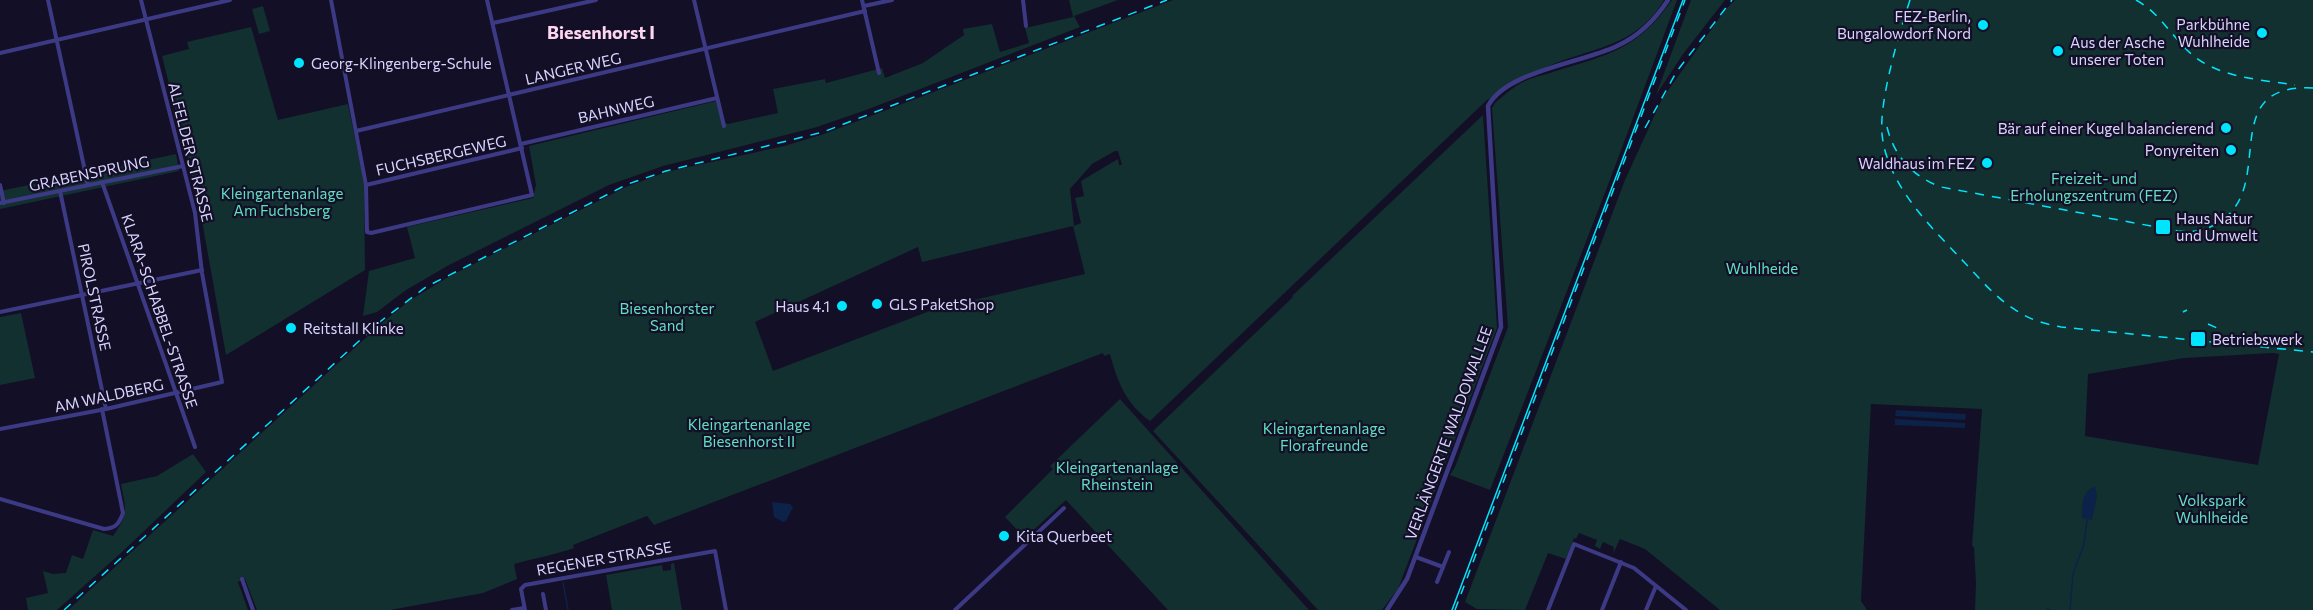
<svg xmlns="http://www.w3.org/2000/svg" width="2313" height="610" viewBox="0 0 2313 610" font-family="Commissioner,sans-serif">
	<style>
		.green { fill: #12302f; fill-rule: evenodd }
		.water { fill: #0c2248 }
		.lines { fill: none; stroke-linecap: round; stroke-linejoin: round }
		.stream { stroke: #0c2248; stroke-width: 1.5 }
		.minor { stroke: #3d3a85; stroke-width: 4 }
		.tertiary { stroke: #3d3a85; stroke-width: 4.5 }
		.tram { stroke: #00e5ff; stroke-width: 1.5 }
		.rail { stroke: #00e5ff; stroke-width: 1.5; stroke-dasharray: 9 8; stroke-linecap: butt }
		.poi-dot { fill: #00e5ff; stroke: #130f26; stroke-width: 2 }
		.labels { text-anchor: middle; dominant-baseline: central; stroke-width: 4.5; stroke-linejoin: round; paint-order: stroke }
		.poi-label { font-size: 15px; fill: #d9d4ff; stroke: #130f26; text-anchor: start }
		.street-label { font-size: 15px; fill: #d9d4ff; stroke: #130f26 }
		.park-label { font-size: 15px; fill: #5fe0c0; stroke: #130f26 }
		.quarter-label { font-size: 18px; font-weight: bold; fill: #ffd6f0; stroke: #130f26 }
	</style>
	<rect width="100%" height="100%" fill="#130f26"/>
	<!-- green -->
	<g class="green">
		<path d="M1069 0H1118L1074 16 1080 27 866 110 817 127 663 166 609 185 449 265 406 290 377 312 363 316 369 271 415 258 407 227 533 198 536 185 529 146 716 101 725 123 728 124 778 113 773 89 825 79 826 83 882 68 885 78 923 63 964 35 963 29 992 24 1000 52 1029 43 1025 28 1073 17Z"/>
		<path d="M1173 0H1664C1634 50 1588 47 1542 69 1524 77 1503 93 1487 100L1150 421C1126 404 1117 381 1110 354L1104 356 1103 353 654 525 647 516 573 545 574 548C555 555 534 558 514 564L517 579 483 593 390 610H257L245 579 238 582 248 610H68L382 323 409 301 450 276 626 187 666 172 784 146 824 134ZM1115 151H1118L1122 165H1119L1118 159 1081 181 1084 196 1075 198 1081 223 1074 226 1070 189 1092 164ZM1073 226 1085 274 935 309 773 371 755 322 918 247 922 262Z"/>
		<path d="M1672 0H1677L1611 177 1490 490 1450 475 1455 467 1508 327 1492 108 1495 103C1503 96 1512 88 1521 83 1532 77 1545 75 1556 71 1609 55 1639 48 1672 0Z"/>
		<path d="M1691 0H1725L1683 54 1656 95Z"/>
		<path d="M1735 0H2313V610H1975L1976 583 1974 547 1972 546 1982 409 1871 404 1861 601 1867 610H1720L1645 549 1620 539 1613 554 1614 547 1603 542 1600 549 1595 546 1597 540 1579 533 1576 539 1574 538 1566 559 1548 553 1525 610 1477 609 1465 602 1625 180 1662 99 1725 10ZM2273 353 2279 354 2258 465 2085 436 2088 374 2184 358Z"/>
		<path d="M263 6 270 31 259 34 252 9Z"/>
		<path d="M251 27 278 120 348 104 364 183 365 270 226 355 199 204 162 56 189 49 187 42Z"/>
		<path d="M1483 115 1497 328 1398 589 1382 610H1318L1153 431 1293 297 1292 296Z"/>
		<path d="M176 154 179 171 0 209V191Z"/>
		<path d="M21 313 35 378 0 385V317Z"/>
		<path d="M1120 399 1309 610H1168L1066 500 1025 538 1005 517 1053 469 1050 466Z"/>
		<path d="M193 454 206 472 122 552 57 610H28L26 598 48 593 43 571 53 574 66 573 72 555 83 559 93 530 113 536C129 513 126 511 121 484L157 476Z"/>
		<path d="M674 563 682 610H612L606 575 662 565 663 571 671 570V564Z"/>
	</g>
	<!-- water -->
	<g class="water">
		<path d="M1896 410 1966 414 1965 420 1895 416Z"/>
		<path d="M1895 419 1965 423V428L1895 425Z"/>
		<path d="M2095 486 2097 496 2092 520 2082 518C2082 505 2081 492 2095 486Z"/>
		<path d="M772 502 790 504 793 507 786 521 783 522 774 517Z"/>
	</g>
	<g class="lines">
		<!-- stream -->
		<g class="stream">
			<path d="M563 583 568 610"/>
			<path d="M2047 609 2050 610"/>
			<path d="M2070 610 2073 574 2084 544 2087 520"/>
		</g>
		<!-- minor -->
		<g class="minor">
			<path d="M48 0 88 185"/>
			<path d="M331 0 366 185 367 232 371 233 532 195 487 0"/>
			<path d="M694 0 724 126"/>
			<path d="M862 0 879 73"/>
			<path d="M1023 0 1026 26"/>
			<path d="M864 6 892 0"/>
			<path d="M493 23 596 0"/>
			<path d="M0 53 230 0"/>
			<path d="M356 131 865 11"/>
			<path d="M521 144 717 98"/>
			<path d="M102 182 195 447"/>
			<path d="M0 185 4 203"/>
			<path d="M366 185 522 148"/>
			<path d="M60 191 106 409"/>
			<path d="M0 203 183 166"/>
			<path d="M0 312 202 270"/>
			<path d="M0 429 106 409 222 382 202 273 195 213 141 0"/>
			<path d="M0 499 104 529C116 528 119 524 123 513L102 409"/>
			<path d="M1416 557 1443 567 1437 582"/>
			<path d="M1443 567 1449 552"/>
			<path d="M242 579 253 610"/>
			<path d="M543 594 546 610"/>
			<path d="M512 610 524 608"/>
			<path d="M525 610 521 589 525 585 715 551 726 610"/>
			<path d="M955 610 1064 508"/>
			<path d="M1548 610 1574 544 1634 568 1686 610"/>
			<path d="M1602 610 1621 562"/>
			<path d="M1646 610 1656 586"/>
		</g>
		<!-- tertiary -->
		<path class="tertiary" d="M1387 610 1407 579 1501 327 1488 106C1506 71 1582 63 1617 46 1639 36 1655 20 1668 0"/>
		<!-- tram -->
		<path class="tram" d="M1452 610 1683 0"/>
		<!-- rail -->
		<g class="rail">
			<path d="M1910 0C1899 33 1879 101 1882 134 1887 185 1931 227 1964 262 1980 279 1995 297 2014 309 2028 319 2044 324 2061 327L2313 352"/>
			<path d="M2136 0C2158 12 2169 32 2186 49 2214 78 2258 79 2295 85"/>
			<path d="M1887 127C1894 156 1913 177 1941 187L2178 231C2194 233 2209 230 2222 220 2276 183 2216 83 2313 88"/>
			<path d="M1645 128 1677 71 1732 0"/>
			<path d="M2183 312 2187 310"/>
			<path d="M2208 324 2217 328"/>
			<path d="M64 610 381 321 426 287 628 184 666 171 823 132 1167 0"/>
			<path d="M1455 610 1685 0"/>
		</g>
	</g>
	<!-- markers -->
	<g class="poi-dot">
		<circle cx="1983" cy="25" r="6"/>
		<circle cx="2262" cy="33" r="6"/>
		<circle cx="2058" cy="51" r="6"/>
		<circle cx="299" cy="63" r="6"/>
		<circle cx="2226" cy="128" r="6"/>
		<circle cx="2231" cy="150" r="6"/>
		<circle cx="1987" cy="163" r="6"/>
		<rect x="2155" y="219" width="16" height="16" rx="3"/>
		<circle cx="877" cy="304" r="6"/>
		<circle cx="842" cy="306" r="6"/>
		<circle cx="291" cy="328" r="6"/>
		<rect x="2190" y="331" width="16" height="16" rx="3"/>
		<circle cx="1004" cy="536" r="6"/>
	</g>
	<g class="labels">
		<!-- poi labels -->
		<g class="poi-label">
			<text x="1971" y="16" text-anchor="end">FEZ-Berlin,<tspan x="1971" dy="17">Bungalowdorf Nord</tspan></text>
			<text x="2250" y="24" text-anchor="end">Parkbühne<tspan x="2250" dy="17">Wuhlheide</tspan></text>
			<text x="2070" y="42">Aus der Asche<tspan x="2070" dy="17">unserer Toten</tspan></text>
			<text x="311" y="63">Georg-Klingenberg-Schule</text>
			<text x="2214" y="128" text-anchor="end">Bär auf einer Kugel balancierend</text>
			<text x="2219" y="150" text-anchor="end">Ponyreiten</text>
			<text x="1975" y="163" text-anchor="end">Waldhaus im FEZ</text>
			<text x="2176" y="218">Haus Natur<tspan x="2176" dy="17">und Umwelt</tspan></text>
			<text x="889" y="304">GLS PaketShop</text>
			<text x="830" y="306" text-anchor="end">Haus 4.1</text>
			<text x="303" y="328">Reitstall Klinke</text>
			<text x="2212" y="339">Betriebswerk</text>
			<text x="1016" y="536">Kita Querbeet</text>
		</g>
		<!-- street labels -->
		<g class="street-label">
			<text transform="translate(573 68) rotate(-13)">LANGER WEG</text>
			<text transform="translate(616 109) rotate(-13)">BAHNWEG</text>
			<text transform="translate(191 152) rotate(76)">ALFELDER STRASSE</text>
			<text transform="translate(441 155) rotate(-13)">FUCHSBERGEWEG</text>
			<text transform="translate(89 173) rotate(-12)">GRABENSPRUNG</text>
			<text transform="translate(95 297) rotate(78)">PIROLSTRASSE</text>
			<text transform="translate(160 311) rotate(71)">KLARA-SCHABBEL-STRASSE</text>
			<text transform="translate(109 395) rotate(-12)">AM WALDBERG</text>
			<text transform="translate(1448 433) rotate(-70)">VERLÄNGERTE WALDOWALLEE</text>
			<text transform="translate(604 558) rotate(-10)">REGENER STRASSE</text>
		</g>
		<!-- park labels -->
		<g class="park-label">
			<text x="2094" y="178">Freizeit- und<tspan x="2094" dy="17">Erholungszentrum (FEZ)</tspan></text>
			<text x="282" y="193">Kleingartenanlage<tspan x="282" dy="17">Am Fuchsberg</tspan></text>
			<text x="1762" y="268">Wuhlheide</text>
			<text x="667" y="308">Biesenhorster<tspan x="667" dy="17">Sand</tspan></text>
			<text x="749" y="424">Kleingartenanlage<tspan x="749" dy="17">Biesenhorst II</tspan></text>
			<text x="1324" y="428">Kleingartenanlage<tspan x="1324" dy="17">Florafreunde</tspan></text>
			<text x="1117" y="467">Kleingartenanlage<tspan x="1117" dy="17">Rheinstein</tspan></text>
			<text x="2212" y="500">Volkspark<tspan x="2212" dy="17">Wuhlheide</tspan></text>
		</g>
		<!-- quarter labels -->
		<g class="quarter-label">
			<text x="601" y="32">Biesenhorst I</text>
		</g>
	</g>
</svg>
